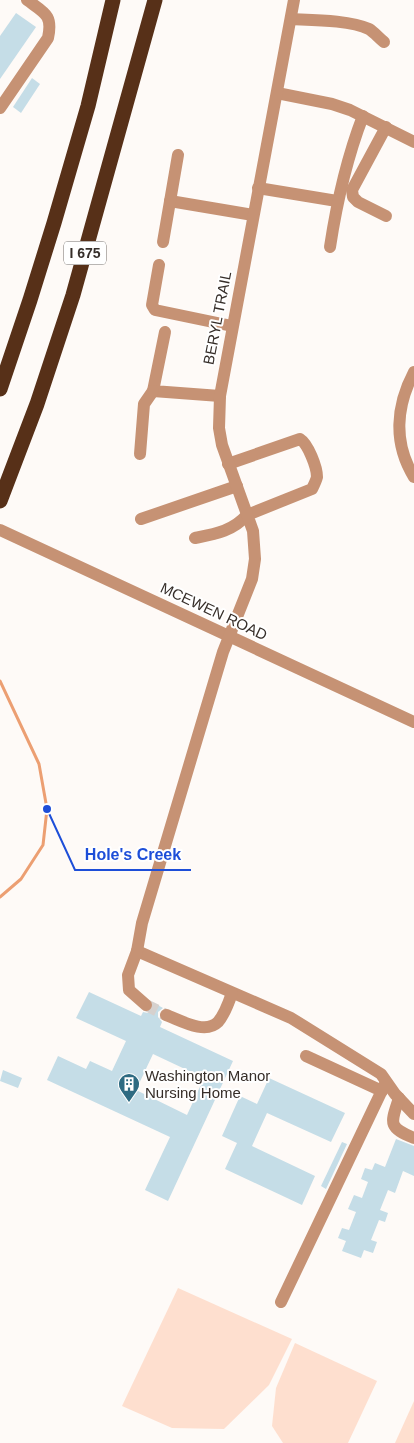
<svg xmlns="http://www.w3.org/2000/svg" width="414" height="1443" viewBox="0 0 414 1443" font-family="Helvetica,sans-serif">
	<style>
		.green { fill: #fedfcf }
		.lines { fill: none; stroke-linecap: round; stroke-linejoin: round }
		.stream { stroke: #ec9f72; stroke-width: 3 }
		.building { fill: #c5dde7; fill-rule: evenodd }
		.minor-tunnel { stroke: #d6d1ce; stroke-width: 12; stroke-dasharray: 12 6; stroke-linecap: butt }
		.minor { stroke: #c69274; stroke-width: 12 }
		.highway { stroke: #573018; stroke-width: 15 }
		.labels { text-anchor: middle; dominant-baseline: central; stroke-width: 4; stroke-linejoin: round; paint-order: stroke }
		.shield { fill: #fff; stroke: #726d69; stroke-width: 1 }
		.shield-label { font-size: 14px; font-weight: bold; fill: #362e29 }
		.street-label { font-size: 15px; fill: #362e29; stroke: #fff }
		.poi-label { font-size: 15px; fill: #362e29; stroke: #fff; text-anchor: start }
		.leader { fill: none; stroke: #1d4ed8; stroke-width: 2 }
		.callout-dot { fill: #1d4ed8; stroke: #fff; stroke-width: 2 }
		.callout-label { font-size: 16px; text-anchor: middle; font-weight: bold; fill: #1d4ed8; stroke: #fff; stroke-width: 4; stroke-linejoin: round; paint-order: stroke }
	</style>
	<rect width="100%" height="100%" fill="#fefaf7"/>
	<!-- green -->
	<g class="green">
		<path d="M178 1288 292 1339 269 1385 224 1429 172 1428 122 1406Z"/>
		<path d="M295 1343 377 1381 348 1443H283L272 1426 276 1388Z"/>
		<path d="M414 1401V1443H395Z"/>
	</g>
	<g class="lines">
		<!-- stream -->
		<path class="stream" d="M0 681 39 764 47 809 43 845 21 879 0 897"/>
	</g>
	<!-- building -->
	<g class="building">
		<path d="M16 13 36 27 0 79V36Z"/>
		<path d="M32 78 40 84 21 113 13 107Z"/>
		<path d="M89 992 141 1016 143 1012 148 1013 152 1011 154 1003 163 1008 158 1012V1017L162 1022 160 1027 233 1061 168 1201 145 1190 170 1137 47 1080 58 1056 86 1069 90 1061 112 1071 126 1041 76 1018ZM153 1054 204 1078 187 1115 136 1090Z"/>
		<path d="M3 1070 22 1078 18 1088 0 1081Z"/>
		<path d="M269 1078 345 1113 331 1142 267 1113 252 1146 315 1176 302 1205 225 1169 237 1143 222 1136 240 1096 257 1104Z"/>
		<path d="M396 1139 414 1146V1176L403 1171 395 1193 388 1190 380 1210 388 1213 385 1222 379 1220 371 1240 377 1242 373 1253 364 1250 361 1258 342 1251 346 1241 338 1238 342 1228 349 1230 356 1212 348 1209 354 1195 362 1198 368 1182 361 1179 365 1168 372 1170 375 1163 385 1167Z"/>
		<path d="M342 1142 347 1144 326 1189 321 1186Z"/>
	</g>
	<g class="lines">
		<!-- minor-tunnel -->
		<path class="minor-tunnel" d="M146 1005 166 1015"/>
		<!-- minor -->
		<g class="minor">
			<path d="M291 19C312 20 350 20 369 29 374 32 379 38 384 42"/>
			<path d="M277 93 332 104 350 110 414 142"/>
			<path d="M0 108 48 38C53 15 45 13 27 0"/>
			<path d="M258 188 337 201"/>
			<path d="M170 201 253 215"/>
			<path d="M386 216 358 202 353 197 352 190 386 127"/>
			<path d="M163 242 178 155"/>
			<path d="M330 247C337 201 346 160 363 116"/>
			<path d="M159 265 152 305 155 310 232 326"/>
			<path d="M165 332 153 391 220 396"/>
			<path d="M414 372C396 406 393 443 414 477"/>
			<path d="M140 454 144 404 153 391"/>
			<path d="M141 519 237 486"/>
			<path d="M0 530 414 722"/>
			<path d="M195 538C215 534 233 531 247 515L312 489C314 485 316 481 317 477 317 467 308 444 300 439L228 464"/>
			<path d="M137 951 291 1018 381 1074 395 1094 414 1114"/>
			<path d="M146 1005 129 990 128 975 137 951 142 923 223 652 252 579 255 559 253 531 222 445 219 428 220 396 294 0"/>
			<path d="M166 1015C180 1020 205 1035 218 1022 225 1014 229 1002 232 993"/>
			<path d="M306 1056 382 1091"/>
			<path d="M399 1098C391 1123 387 1127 414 1138"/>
			<path d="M281 1302 386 1082"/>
		</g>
		<!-- highway -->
		<g class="highway">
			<path d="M0 389 30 300 54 223 88 106 113 0"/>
			<path d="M0 501 37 404 73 295 155 0"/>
		</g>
	</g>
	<!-- icons -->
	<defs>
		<g id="building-pin" transform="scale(1.125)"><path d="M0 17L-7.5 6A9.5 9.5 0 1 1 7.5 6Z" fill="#2e6b82" stroke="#fff"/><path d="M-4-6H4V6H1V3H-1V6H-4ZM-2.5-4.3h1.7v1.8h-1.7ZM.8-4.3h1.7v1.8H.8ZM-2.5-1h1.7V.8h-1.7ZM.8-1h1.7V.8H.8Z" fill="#fff"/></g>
	</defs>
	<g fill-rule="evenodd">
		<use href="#building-pin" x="129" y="1084"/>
	</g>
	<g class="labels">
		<!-- shield labels -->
		<rect class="shield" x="64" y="241.5" width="42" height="23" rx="4"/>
		<g class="shield-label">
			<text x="85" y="253">I 675</text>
		</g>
		<!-- street labels -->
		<g class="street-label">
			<text transform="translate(217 318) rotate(-79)">BERYL TRAIL</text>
			<text transform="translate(214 611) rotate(25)">MCEWEN ROAD</text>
		</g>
		<!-- poi labels -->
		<g class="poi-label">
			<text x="145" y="1075">Washington Manor<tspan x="145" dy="17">Nursing Home</tspan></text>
		</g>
	</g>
	<!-- callouts -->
	<path class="leader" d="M47 809L75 870H191"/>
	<circle class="callout-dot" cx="47" cy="809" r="5"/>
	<g class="callout-label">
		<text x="133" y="860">Hole's Creek</text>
	</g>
</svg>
